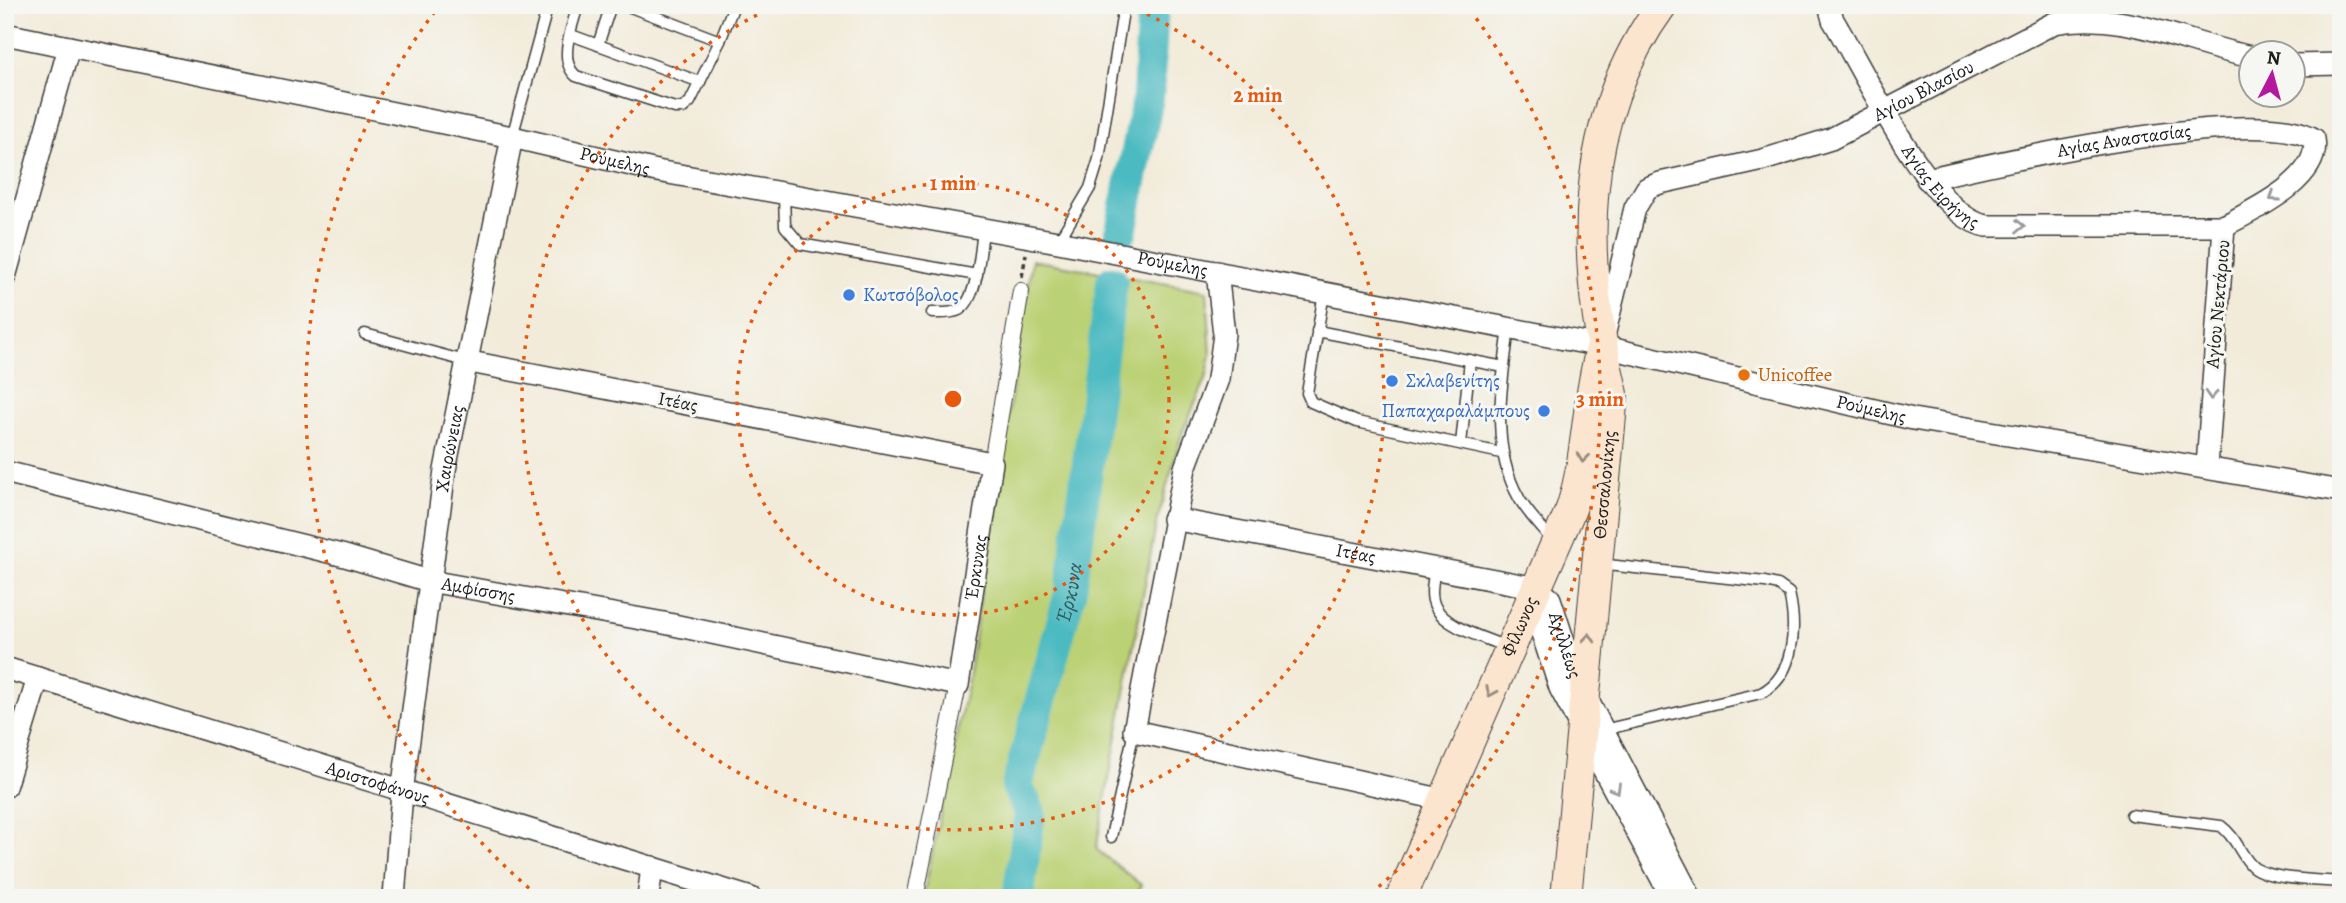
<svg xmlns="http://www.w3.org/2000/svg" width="2346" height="903" viewBox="0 0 2346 903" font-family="Alegreya,serif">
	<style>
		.green { fill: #bbd175; stroke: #6c7648; stroke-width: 2 }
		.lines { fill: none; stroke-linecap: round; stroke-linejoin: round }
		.river { stroke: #4bbac1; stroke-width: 32 }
		.service-casing { stroke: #3c3b38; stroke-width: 13 }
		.pedestrian-casing { stroke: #3c3b38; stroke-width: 18 }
		.minor-casing { stroke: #3c3b38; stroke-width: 24 }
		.secondary-casing { stroke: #3c3b38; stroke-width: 32 }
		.path { stroke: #3c3b38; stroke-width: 3.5; stroke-dasharray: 5 5; stroke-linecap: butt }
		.service { stroke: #fff; stroke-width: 10 }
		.pedestrian { stroke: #fff; stroke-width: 16 }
		.minor { stroke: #fff; stroke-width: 21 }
		.secondary { stroke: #fce5cf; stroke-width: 30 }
		.oneway { stroke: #999 }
		.oneway2 { stroke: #978b7e }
		.ring { fill: none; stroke: #e8590c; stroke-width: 3.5; stroke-dasharray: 3.5 7 }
		.shop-dot { fill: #3f7fe0; stroke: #f6f6f2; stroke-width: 2.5 }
		.food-dot { fill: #e8710a; stroke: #f6f6f2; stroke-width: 2.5 }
		.labels { text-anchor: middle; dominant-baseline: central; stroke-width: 6; stroke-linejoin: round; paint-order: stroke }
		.street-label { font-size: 19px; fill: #1c1c1c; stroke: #f6f6f2 }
		.shop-label { font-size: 19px; fill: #366cbe; stroke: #f6f6f2; text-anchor: start }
		.food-label { font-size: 19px; fill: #c56008; stroke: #f6f6f2; text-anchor: start }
		.water-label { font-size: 21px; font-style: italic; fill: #2f5b5e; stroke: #f6f6f2 }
		.centre { fill: #e8590c; stroke: #f6f6f2; stroke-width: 3.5 }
		.ring-label { font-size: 21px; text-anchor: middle; font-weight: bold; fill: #e8590c; stroke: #f6f6f2; stroke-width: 6; stroke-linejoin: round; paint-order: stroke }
	</style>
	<rect width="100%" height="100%" fill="#f6f6f2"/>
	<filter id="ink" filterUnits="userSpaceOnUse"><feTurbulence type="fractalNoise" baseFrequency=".0143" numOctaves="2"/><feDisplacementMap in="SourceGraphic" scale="14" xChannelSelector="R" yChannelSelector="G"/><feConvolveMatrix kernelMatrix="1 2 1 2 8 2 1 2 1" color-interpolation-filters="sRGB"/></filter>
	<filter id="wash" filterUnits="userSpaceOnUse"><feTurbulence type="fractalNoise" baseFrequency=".00686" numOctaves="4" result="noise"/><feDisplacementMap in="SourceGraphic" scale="28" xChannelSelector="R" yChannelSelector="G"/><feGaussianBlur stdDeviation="1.57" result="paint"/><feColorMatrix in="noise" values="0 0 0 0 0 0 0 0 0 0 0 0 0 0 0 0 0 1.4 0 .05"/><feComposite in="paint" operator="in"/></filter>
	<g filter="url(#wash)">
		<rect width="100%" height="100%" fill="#f2ebd9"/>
		<!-- green -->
		<path class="green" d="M1032 260 1207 291 1211 355 1206 379 1182 433 1156 525 1096 849 1141 885 1138 898H923L967 685Z"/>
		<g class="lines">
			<!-- river -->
			<g class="river">
				<path d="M1121 231 1148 97 1153 5"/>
				<path id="s1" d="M1018 898 1030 813 1017 786 1071 590 1112 282"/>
			</g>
		</g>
	</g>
	<g filter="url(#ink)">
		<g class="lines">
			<!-- service casing -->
			<g class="service-casing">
				<g id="service">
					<path d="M578 5C573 25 557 60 576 76L675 108H683L690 102 720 41"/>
					<path d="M625 5 720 41 734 5"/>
					<path d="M571 35 700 82"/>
					<path d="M598 45 611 5"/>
					<path d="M512 137 548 5"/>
					<path d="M784 195 785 226 800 244 977 275"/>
					<path d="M1058 242 1090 188 1099 159 1124 5"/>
					<path d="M1324 293 1307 393 1311 402 1357 422 1501 453"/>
					<path d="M932 313C941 313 951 314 959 310 978 300 980 250 983 231"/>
					<path d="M1509 328C1502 385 1489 445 1519 498 1527 513 1542 527 1552 541"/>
					<path d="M1317 331 1504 367"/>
					<path d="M365 334 465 361"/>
					<path d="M1461 444 1470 360"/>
					<path d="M1598 564 1765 582 1778 585 1789 593C1797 627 1795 676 1761 693L1603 730"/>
					<path d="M1435 569C1433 581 1429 597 1436 608 1448 629 1487 638 1508 648"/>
					<path d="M2131 815 2221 826C2236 837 2239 852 2251 865 2265 880 2320 880 2341 882"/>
					<path d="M1111 837 1134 731"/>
				</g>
			</g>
			<!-- pedestrian casing -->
			<g class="pedestrian-casing">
				<g id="pedestrian">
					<path d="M992 463 1021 291"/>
					<path d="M915 898 958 685"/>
				</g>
			</g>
			<!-- minor casing -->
			<g class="minor-casing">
				<g id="minor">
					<path id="s2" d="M1829 5 1833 20C1862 67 1932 219 1987 226H2224"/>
					<path id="s3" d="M5 34 512 137 657 171 1058 242 1601 346 1913 419 2341 491"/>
					<path d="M2294 65 2341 64"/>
					<path id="s4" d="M1927 179C2000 162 2256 103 2314 139 2322 179 2253 210 2224 226L2207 467"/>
					<path d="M1217 272 1224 334 1218 379 1185 468 1134 731 1444 800"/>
					<path d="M5 277 69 47"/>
					<path id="s5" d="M1605 332 1635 208 1647 188 1660 183 1763 160 1831 139 2054 23C2125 9 2184 44 2252 57"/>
					<path id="s6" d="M5 472 345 556 429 581 664 623 958 685 992 463 465 361"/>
					<path id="s7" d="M1173 519 1537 588 1550 599 1575 676 1691 898"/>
					<path d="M1537 592 1540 627 1560 688 1672 898"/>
					<path id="s8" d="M5 668 751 898"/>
					<path d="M5 787 38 678"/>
					<path id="s9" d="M394 898 402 792 445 470 512 137"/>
					<path d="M648 898 652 867"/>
				</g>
			</g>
			<!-- secondary casing -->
			<g class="secondary-casing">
				<g id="secondary">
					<path id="s10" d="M1401 898 1571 509C1588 457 1586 402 1601 349"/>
					<path id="s11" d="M1566 898 1613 394C1580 260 1577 122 1662 5"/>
				</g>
			</g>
			<!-- path -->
			<path class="path" d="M1022 277 1026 254"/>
			<!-- service -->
			<use href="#service" class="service"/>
			<!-- pedestrian -->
			<use href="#pedestrian" class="pedestrian"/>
			<!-- minor -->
			<use href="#minor" class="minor"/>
			<!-- secondary -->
			<use href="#secondary" class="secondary"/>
		</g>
		<!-- one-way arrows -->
		<defs><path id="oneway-chevron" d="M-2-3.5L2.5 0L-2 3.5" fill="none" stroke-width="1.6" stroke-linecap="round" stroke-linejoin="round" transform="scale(1.75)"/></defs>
		<g class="oneway">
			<use href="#oneway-chevron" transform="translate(2274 197) rotate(145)"/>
			<use href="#oneway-chevron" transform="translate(2020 226)"/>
			<use href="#oneway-chevron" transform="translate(2211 395) rotate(93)"/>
			<use href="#oneway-chevron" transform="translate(1616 789) rotate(60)"/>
		</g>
		<g class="oneway2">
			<use href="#oneway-chevron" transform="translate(1583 458) rotate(97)"/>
			<use href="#oneway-chevron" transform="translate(1589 638) rotate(-85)"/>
			<use href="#oneway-chevron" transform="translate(1491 692) rotate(114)"/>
		</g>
	</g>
	<!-- distance rings -->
	<g class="ring">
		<circle cx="953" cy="399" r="216"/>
		<path d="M1128 5A431 431 0 1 1 778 5"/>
		<path d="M537 895A647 647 0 0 1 436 10M1470 10A647 647 0 0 1 1369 895"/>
	</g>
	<!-- markers -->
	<g class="shop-dot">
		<circle cx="849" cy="295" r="7"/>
		<circle cx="1392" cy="381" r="7"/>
		<circle cx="1544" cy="411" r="7"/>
	</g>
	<circle class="food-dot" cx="1744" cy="375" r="7"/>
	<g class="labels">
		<!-- street labels -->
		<g class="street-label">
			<text stroke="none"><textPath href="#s5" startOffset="446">Αγίου Βλασίου</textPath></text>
			<text stroke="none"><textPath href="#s4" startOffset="201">Αγίας Αναστασίας</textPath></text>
			<text stroke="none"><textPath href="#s3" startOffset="623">Ρούμελης</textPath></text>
			<text stroke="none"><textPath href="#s2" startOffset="215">Αγίας Ειρήνης</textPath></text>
			<text stroke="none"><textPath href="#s3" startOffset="1190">Ρούμελης</textPath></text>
			<text transform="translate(2218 304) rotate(-85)">Αγίου Νεκτάριου</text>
			<text transform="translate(678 402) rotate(11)">Ιτέας</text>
			<text stroke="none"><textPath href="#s3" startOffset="1904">Ρούμελης</textPath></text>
			<text stroke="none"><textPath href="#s9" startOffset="453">Χαιρώνειας</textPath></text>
			<text stroke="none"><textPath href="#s11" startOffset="415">Θεσσαλονίκης</textPath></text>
			<text stroke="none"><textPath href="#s7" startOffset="186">Ιτέας</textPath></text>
			<text stroke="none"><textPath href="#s6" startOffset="1096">Έρκυνας</textPath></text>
			<text stroke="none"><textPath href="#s6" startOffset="488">Αμφίσσης</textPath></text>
			<text stroke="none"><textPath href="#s10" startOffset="296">Φίλωνος</textPath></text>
			<text stroke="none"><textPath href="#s7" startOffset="436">Αχιλλέως</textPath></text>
			<text stroke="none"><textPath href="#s8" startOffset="390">Αριστοφάνους</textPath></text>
		</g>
		<!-- shop labels -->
		<g class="shop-label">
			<text x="863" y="295">Κωτσόβολος</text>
			<text x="1406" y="381">Σκλαβενίτης</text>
			<text x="1530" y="411" text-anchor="end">Παπαχαραλάμπους</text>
		</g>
		<!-- food labels -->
		<g class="food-label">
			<text x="1758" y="375">Unicoffee</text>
		</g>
		<!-- water labels -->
		<g class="water-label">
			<text stroke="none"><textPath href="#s1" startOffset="315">Έρκυνα</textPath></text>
		</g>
	</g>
	<circle cx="953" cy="399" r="10" class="centre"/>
	<g class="ring-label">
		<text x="1258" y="102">2 min</text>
		<text x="953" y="190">1 min</text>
		<text x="1600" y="406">3 min</text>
	</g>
	<!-- margin -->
	<rect width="2346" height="903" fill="none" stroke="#f6f6f2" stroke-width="28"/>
	<!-- north arrow -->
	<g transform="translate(2272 74) rotate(6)"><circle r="33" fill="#f6f6f2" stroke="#9f9f9c" stroke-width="2"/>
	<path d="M0-5L12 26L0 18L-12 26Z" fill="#b5179e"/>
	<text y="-10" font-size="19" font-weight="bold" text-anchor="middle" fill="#1c1c1c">N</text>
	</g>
</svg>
